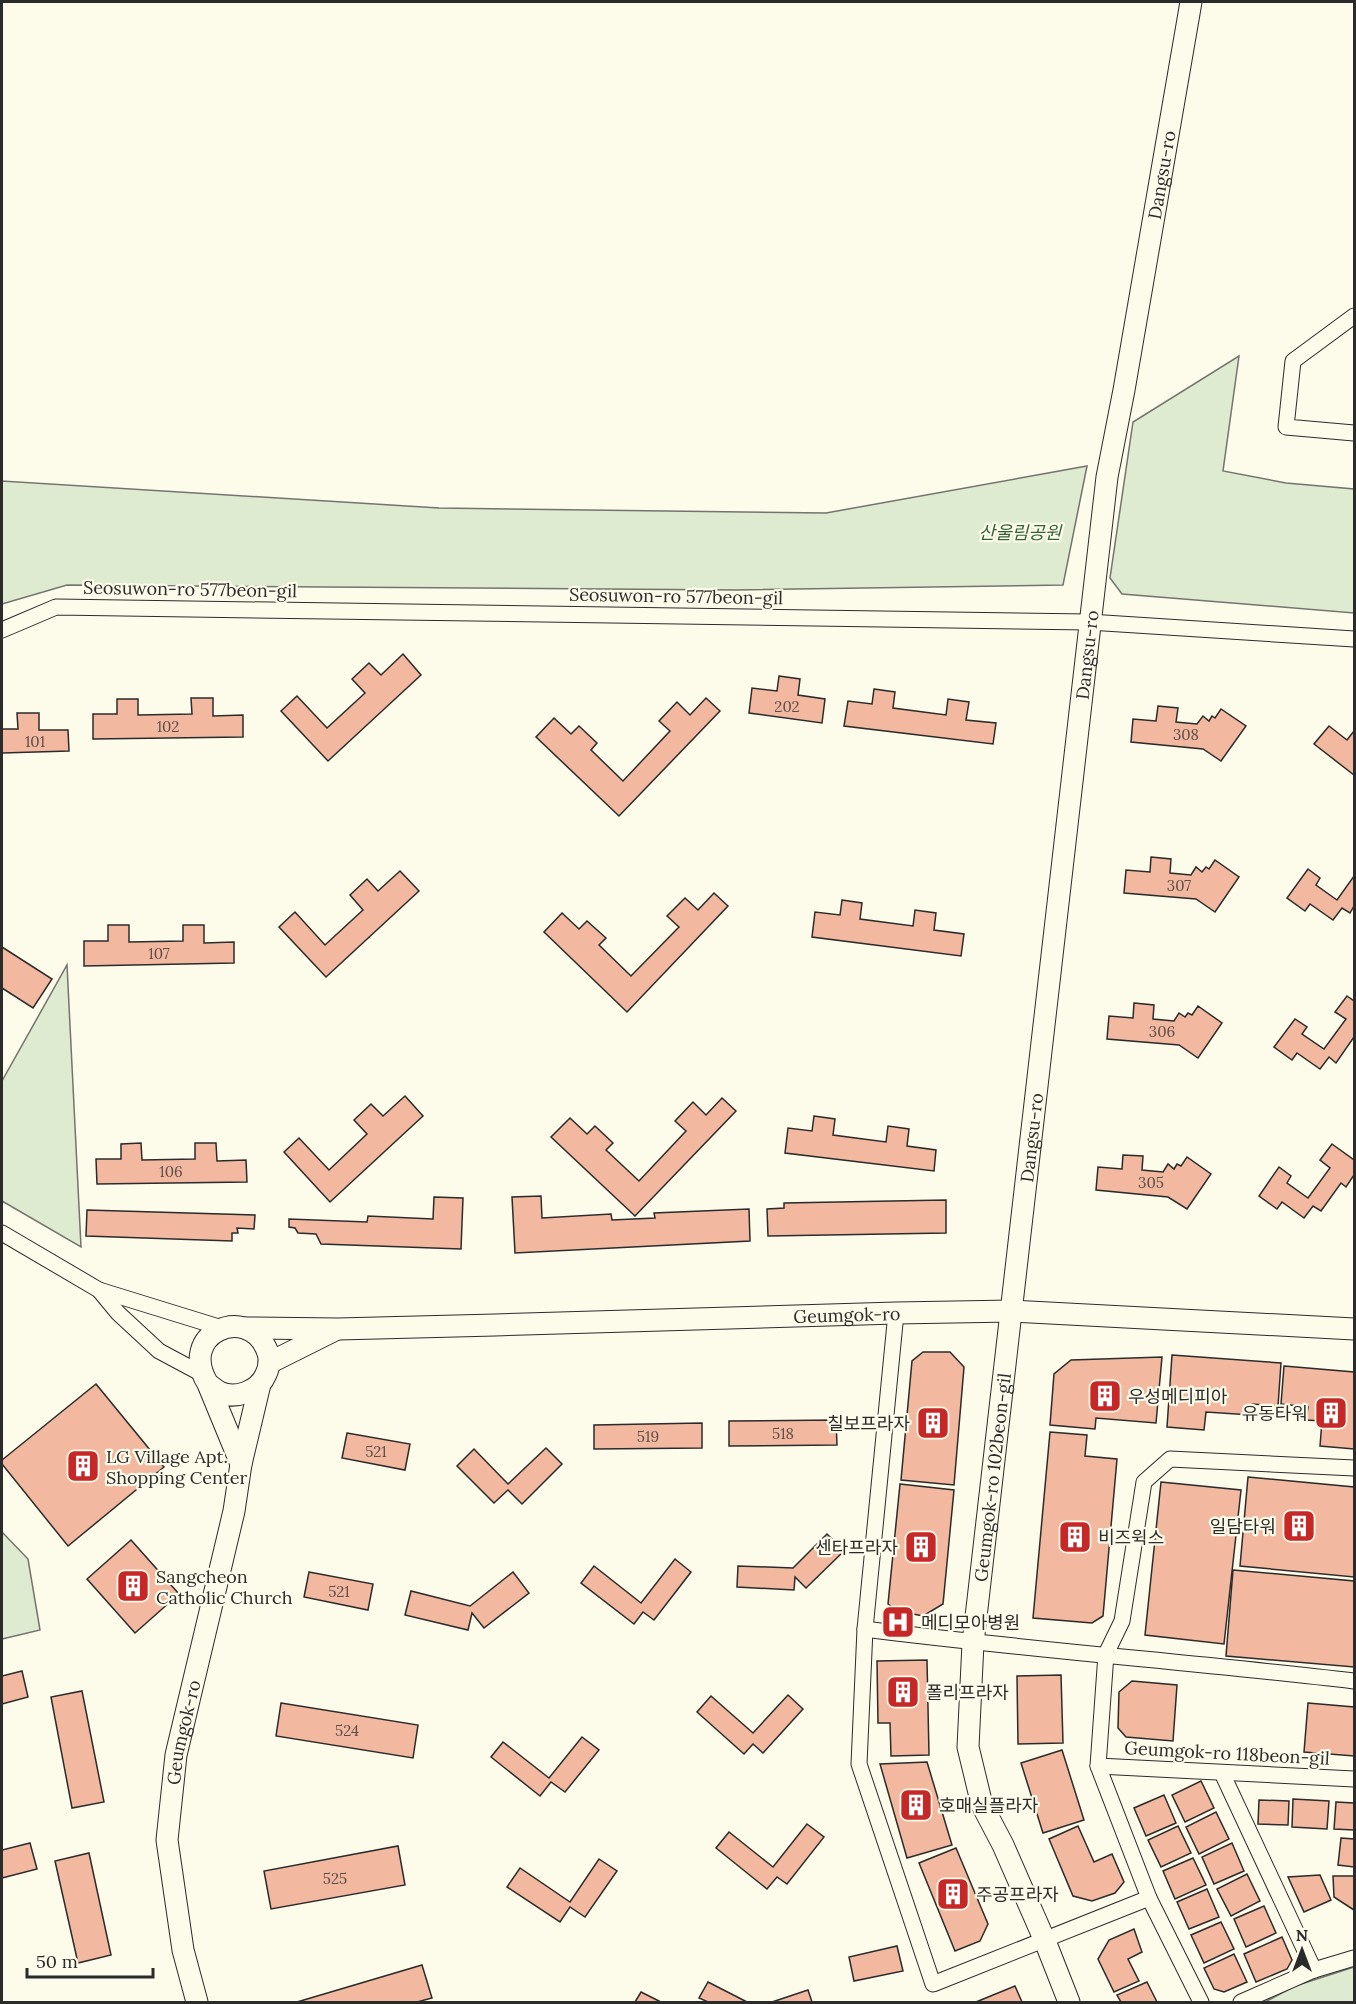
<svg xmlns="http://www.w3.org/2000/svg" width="1356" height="2004" viewBox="0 0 1356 2004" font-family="Lora,'Noto Sans KR',serif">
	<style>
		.green { fill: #deebd1; stroke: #74746e; stroke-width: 1.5 }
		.building { fill: #f2b8a0; stroke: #2b2b2b; stroke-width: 1.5 }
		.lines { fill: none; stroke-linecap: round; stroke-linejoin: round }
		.street-casing { stroke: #2b2b2b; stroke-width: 17 }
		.secondary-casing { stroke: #2b2b2b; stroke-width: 23 }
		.street { stroke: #fdfbea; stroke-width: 15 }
		.secondary { stroke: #fdfbea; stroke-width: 21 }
		.labels { text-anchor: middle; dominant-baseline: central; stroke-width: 4.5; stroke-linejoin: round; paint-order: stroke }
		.number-label { font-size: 15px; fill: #5d4e48 }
		.street-label { font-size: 18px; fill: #2b2b2b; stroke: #fdfbea }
		.park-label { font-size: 18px; font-style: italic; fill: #34623c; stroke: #fdfbea }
		.poi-label { font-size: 18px; fill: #2b2b2b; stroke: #fdfbea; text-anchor: start }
	</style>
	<rect width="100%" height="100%" fill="#fdfbea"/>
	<!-- green -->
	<g class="green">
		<path d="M1239 356 1223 471 1286 483 1354 489V613L1122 594 1110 578 1133 422Z"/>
		<path d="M1087 466 1063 585 737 590 67 585 2 604V481L439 508 826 513Z"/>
		<path d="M67 965 81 1247 2 1201V1081Z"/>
		<path d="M2 1532 28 1559 40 1630 2 1639Z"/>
		<path d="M1354 1967V2002H1265L1295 1986Z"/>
	</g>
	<!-- building -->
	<g class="building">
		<path d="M403 654 421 675 328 761 281 711 297 696 327 728 365 693 352 679 369 663 381 675Z"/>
		<path d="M779 676 800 679 798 695 825 699 822 723 749 713 752 688 777 691Z"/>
		<path d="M874 689 895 692 893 708 946 715 948 699 969 702 966 720 996 723 993 744 844 726 848 701 872 704Z"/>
		<path d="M191 698H213V716L243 715V737L93 739V714H117V699H138V715L192 714Z"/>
		<path d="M706 698 720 711 619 816 536 737 554 718 571 734 579 726 597 743 591 750 623 781 670 731 659 721 677 702 690 715Z"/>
		<path d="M1158 706 1178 708 1176 722 1197 724 1203 716 1209 721 1212 716 1215 718 1221 709 1246 726 1221 761 1203 749 1131 742 1133 719 1156 721Z"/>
		<path d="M17 713H39V730H68L69 751 2 753V729H18Z"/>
		<path d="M1329 726 1347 740 1354 731V775L1314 744Z"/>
		<path d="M1151 857 1171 859 1170 873 1191 875 1196 867 1202 872 1206 867 1209 869 1215 860 1239 877 1215 912 1196 899 1124 893 1126 870 1150 872Z"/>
		<path d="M1308 869 1320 878 1316 885 1337 900 1354 876V906L1350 913 1342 908 1333 920 1310 904 1305 911 1287 898Z"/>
		<path d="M400 871 419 891 326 977 279 927 295 912 325 945 363 910 350 895 367 879 378 891Z"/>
		<path d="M714 893 728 906 627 1012 544 932 562 913 579 929 587 921 606 938 599 945 631 976 679 927 667 916 685 898 698 910Z"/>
		<path d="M842 900 862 903 860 919 913 926 915 910 936 913 934 930 964 934 961 956 812 937 815 912 840 915Z"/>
		<path d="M108 925H129V942L183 941V925H204V943L234 942V963L84 966V941H108Z"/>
		<path d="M2 947 52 979 33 1008 2 988Z"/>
		<path d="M1347 996 1354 1001V1037L1336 1063 1329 1057 1320 1069 1297 1053 1292 1060 1274 1047 1295 1019 1307 1027 1302 1034 1324 1049 1346 1019 1335 1012Z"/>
		<path d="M1134 1003 1154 1005 1153 1019 1174 1021 1179 1013 1185 1017 1188 1013 1192 1015 1198 1006 1222 1023 1198 1058 1179 1045 1107 1039 1109 1016 1133 1018Z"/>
		<path d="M405 1096 423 1116 330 1202 284 1152 299 1138 329 1170 367 1134 354 1120 371 1104 383 1116Z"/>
		<path d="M722 1098 736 1111 635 1216 551 1137 570 1118 587 1134 595 1126 613 1143 606 1150 639 1181 686 1131 675 1121 693 1102 706 1115Z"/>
		<path d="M814 1116 835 1119 833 1135 886 1142 888 1126 909 1129 907 1146 936 1150 934 1171 785 1153 788 1128 812 1131Z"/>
		<path d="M141 1143 142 1160 195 1159V1143H216L217 1161 246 1160 247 1182 97 1184 96 1159H121V1144Z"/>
		<path d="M1332 1144 1354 1160V1175L1346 1187 1341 1183 1321 1211 1313 1206 1304 1218 1282 1202 1277 1209 1259 1196 1279 1167 1291 1176 1287 1183 1308 1198 1330 1168 1320 1160Z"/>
		<path d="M1123 1155 1143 1156 1142 1170 1163 1172 1168 1164 1174 1169 1177 1164 1181 1166 1187 1157 1211 1174 1187 1209 1168 1197 1096 1190 1098 1167 1122 1169Z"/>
		<path d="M541 1196 542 1218 611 1214 612 1220 655 1218 654 1213 749 1209 750 1241 515 1253 512 1197Z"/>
		<path d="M434 1197 463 1198 461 1249 321 1244 316 1234 298 1233 295 1228 289 1227V1219L367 1222 368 1216 433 1219Z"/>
		<path d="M946 1200V1233L768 1236 767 1209 784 1208V1203Z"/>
		<path d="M87 1210 255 1215 254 1229 237 1228 238 1233H232V1241L86 1236Z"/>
		<path d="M923 1352H950L964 1367 954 1485 901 1480 912 1361Z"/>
		<path d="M1172 1355 1281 1363 1278 1406 1252 1404 1251 1415 1206 1412 1204 1430 1167 1427Z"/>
		<path d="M1162 1357 1156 1423 1096 1418 1095 1429 1050 1425 1054 1374 1071 1360Z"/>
		<path d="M1284 1366 1354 1372V1449L1320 1446 1322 1421 1306 1420 1308 1407 1281 1404Z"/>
		<path d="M96 1384 164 1467 68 1546 2 1464V1460Z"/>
		<path d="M836 1420 837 1445 729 1446V1421Z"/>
		<path d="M702 1423V1448L594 1449V1425Z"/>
		<path d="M1050 1432 1087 1435 1085 1456 1117 1459 1103 1616 1092 1623 1033 1618Z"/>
		<path d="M347 1433 410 1444 405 1470 342 1458Z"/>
		<path d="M546 1448 562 1464 522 1504 508 1490 494 1503 457 1466 474 1449 508 1484Z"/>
		<path d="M1248 1477 1354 1487V1577L1240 1566Z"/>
		<path d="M1161 1482 1241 1490 1224 1644 1145 1635Z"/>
		<path d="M900 1484 954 1490 943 1604 923 1616 898 1611 888 1604Z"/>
		<path d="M827 1534 844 1551 806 1588 795 1577 794 1590 737 1587 738 1566 793 1568Z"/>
		<path d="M131 1540 179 1594 135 1633 87 1579Z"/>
		<path d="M675 1559 691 1572 654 1620 643 1612 634 1624 581 1583 594 1566 641 1603Z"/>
		<path d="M1233 1570 1354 1581V1667L1226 1656Z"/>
		<path d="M309 1572 373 1584 368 1610 304 1597Z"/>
		<path d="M513 1572 529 1593 484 1628 472 1613 468 1630 405 1615 411 1591 470 1606Z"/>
		<path d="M927 1660 929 1755 891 1756 890 1723H878L877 1661Z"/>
		<path d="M22 1671 28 1697 2 1704V1676Z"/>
		<path d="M1061 1675 1063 1743 1018 1744 1017 1676Z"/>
		<path d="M1132 1681 1177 1685 1173 1741 1126 1737 1118 1728 1119 1692Z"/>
		<path d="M82 1691 104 1802 72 1808 51 1697Z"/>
		<path d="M788 1695 803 1709 763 1753 753 1744 744 1754 697 1712 711 1696 753 1733Z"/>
		<path d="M281 1703 418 1725 413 1758 276 1736Z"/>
		<path d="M1308 1703 1354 1707V1756L1304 1752Z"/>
		<path d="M582 1737 599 1750 565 1792 551 1782 540 1796 491 1757 503 1742 549 1778Z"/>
		<path d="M1062 1750 1084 1820 1043 1833 1021 1763Z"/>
		<path d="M927 1762 952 1845 907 1858 880 1764Z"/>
		<path d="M1201 1781 1214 1808 1185 1822 1172 1795Z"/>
		<path d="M1164 1795 1176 1823 1146 1836 1134 1808Z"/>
		<path d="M1293 1799 1329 1801 1327 1829 1292 1827Z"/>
		<path d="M1259 1800 1289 1801 1288 1825 1258 1824Z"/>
		<path d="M1336 1802 1354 1803V1830L1334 1829Z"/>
		<path d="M1216 1812 1229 1839 1199 1854 1186 1827Z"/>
		<path d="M807 1824 824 1837 787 1884 777 1877 767 1889 716 1848 729 1832 773 1867Z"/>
		<path d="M1078 1826 1094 1862 1112 1854 1124 1882 1115 1893 1092 1901 1073 1896 1049 1839Z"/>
		<path d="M1178 1826 1191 1853 1161 1867 1148 1840Z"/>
		<path d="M1341 1838 1354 1839V1867L1338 1865Z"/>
		<path d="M30 1843 37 1869 2 1878V1850Z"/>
		<path d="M1232 1843 1244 1871 1214 1884 1202 1857Z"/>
		<path d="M398 1846 405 1885 271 1909 264 1871Z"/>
		<path d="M956 1848 988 1924 980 1941 955 1951 919 1863Z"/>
		<path d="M89 1853 111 1955 78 1963 55 1861Z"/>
		<path d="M1193 1858 1206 1885 1175 1899 1163 1871Z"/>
		<path d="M599 1859 617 1871 585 1917 570 1907 560 1922 507 1887 520 1868 570 1902Z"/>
		<path d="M1247 1874 1260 1901 1231 1916 1217 1889Z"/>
		<path d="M1320 1875 1331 1900 1304 1912 1288 1877Z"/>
		<path d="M1333 1876H1354V1910L1334 1897Z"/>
		<path d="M1207 1889 1219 1917 1189 1929 1177 1902Z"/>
		<path d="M1264 1906 1276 1933 1246 1947 1234 1919Z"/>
		<path d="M1221 1922 1234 1949 1204 1963 1191 1935Z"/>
		<path d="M1134 1929 1142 1952 1128 1959 1139 1981 1114 1992 1098 1959 1109 1940Z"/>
		<path d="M1282 1937 1292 1960 1287 1969 1256 1982 1244 1954Z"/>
		<path d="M897 1946 903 1971 854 1981 849 1957Z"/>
		<path d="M1234 1954 1247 1982 1224 1992 1214 1989 1204 1968Z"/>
		<path d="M422 1965 432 1998 417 2002H297Z"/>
		<path d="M708 1982 747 2002H708L699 1998Z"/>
		<path d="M1147 1982 1157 2002H1121L1117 1995Z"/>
		<path d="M1015 1986 1022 2002H976Z"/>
		<path d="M808 1990 812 2002H772Z"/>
		<path d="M641 1992 659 2001 658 2002H635Z"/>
	</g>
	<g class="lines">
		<!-- street casing -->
		<g class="street-casing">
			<g id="street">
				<path d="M1354 316 1293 361 1286 427 1354 433"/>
				<path d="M2 630 56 607 1089 622 1354 639"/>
				<path d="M2 1233 99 1290 118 1313 159 1351 202 1374"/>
				<path d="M99 1290 222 1328"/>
				<path d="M896 1313 865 1629 859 1764 933 1984 1149 1898"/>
				<path d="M865 1629C1028 1650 1192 1662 1354 1681"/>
				<path d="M1098 1766 1354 1779"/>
				<path d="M1222 1773 1314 1970"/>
				<path d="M1201 2002 1149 1898 1098 1766 1106 1654 1122 1621 1144 1482 1170 1459 1354 1468"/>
				<path d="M1241 2002 1314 1970 1354 1958"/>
			</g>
		</g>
		<!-- secondary casing -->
		<g class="secondary-casing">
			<g id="secondary">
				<path id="s1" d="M245 1328 338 1329 495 1325 896 1313 1012 1311 1354 1329"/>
				<path d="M269 1363 335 1330"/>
				<path d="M208 1384C212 1387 216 1390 219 1392 236 1400 259 1391 266 1374 270 1366 270 1356 266 1348 246 1304 177 1334 208 1384L241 1464"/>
				<path id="s2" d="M197 2002 183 1950 167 1840 176 1755 234 1511 241 1464 260 1384"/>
				<path id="s3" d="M1069 2002 1045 1941 1003 1845 982 1805 968 1747 973 1643 1107 477 1124 390 1191 2"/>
			</g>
		</g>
		<!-- street -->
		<use href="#street" class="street"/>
		<!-- secondary -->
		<use href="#secondary" class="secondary"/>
	</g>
	<!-- icons -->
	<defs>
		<g id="building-square" transform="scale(1.725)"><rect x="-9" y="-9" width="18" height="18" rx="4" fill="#c62828" stroke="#fdfbea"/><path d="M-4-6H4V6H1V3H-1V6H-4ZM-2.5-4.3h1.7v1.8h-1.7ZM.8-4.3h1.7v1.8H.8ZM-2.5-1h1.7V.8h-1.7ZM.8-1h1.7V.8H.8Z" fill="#fff"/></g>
		<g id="hospital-square" transform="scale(1.725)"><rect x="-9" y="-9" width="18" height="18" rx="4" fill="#c62828" stroke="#fdfbea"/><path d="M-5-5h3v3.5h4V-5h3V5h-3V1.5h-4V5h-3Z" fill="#fff"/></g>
	</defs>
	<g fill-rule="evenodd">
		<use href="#building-square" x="1105" y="1396"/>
		<use href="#building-square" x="1331" y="1413"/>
		<use href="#building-square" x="933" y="1423"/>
		<use href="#building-square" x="83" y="1466"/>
		<use href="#building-square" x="1299" y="1526"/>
		<use href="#building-square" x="1075" y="1537"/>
		<use href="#building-square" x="921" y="1547"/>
		<use href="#building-square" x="133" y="1586"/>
		<use href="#hospital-square" x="898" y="1622"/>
		<use href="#building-square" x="903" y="1692"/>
		<use href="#building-square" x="916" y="1805"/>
		<use href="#building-square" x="953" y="1894"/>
	</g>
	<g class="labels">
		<!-- number labels -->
		<g class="number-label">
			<text x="787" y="706">202</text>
			<text x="168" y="726">102</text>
			<text x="1186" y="734">308</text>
			<text x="35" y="741">101</text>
			<text x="1179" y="885">307</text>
			<text x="159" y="953">107</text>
			<text x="1162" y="1031">306</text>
			<text x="171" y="1171">106</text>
			<text x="1151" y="1182">305</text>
			<text x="783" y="1433">518</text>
			<text x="648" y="1436">519</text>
			<text x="376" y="1451">521</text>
			<text x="339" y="1591">521</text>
			<text x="347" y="1730">524</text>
			<text x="335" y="1878">525</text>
		</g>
		<!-- street labels -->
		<g class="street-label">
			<text stroke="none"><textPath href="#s3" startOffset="1860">Dangsu-ro</textPath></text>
			<text transform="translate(190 589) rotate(1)">Seosuwon-ro 577beon-gil</text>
			<text transform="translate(676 596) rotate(1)">Seosuwon-ro 577beon-gil</text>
			<text stroke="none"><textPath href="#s3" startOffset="1374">Dangsu-ro</textPath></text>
			<text stroke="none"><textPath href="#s3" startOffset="888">Dangsu-ro</textPath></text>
			<text stroke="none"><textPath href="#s1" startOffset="602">Geumgok-ro</textPath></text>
			<text stroke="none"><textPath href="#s3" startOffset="546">Geumgok-ro 102beon-gil</textPath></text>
			<text stroke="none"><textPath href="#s2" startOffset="274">Geumgok-ro</textPath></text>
			<text transform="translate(1227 1753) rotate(3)">Geumgok-ro 118beon-gil</text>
		</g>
		<!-- park labels -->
		<g class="park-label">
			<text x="1020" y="532">산울림공원</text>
		</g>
		<!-- poi labels -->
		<g class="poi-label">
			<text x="1128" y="1396">우성메디피아</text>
			<text x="1308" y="1413" text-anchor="end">유동타워</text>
			<text x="910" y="1423" text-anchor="end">칠보프라자</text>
			<text x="106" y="1456">LG Village Apt.<tspan x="106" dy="21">Shopping Center</tspan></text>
			<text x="1276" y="1526" text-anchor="end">일담타워</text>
			<text x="1098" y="1537">비즈윅스</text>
			<text x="898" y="1547" text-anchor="end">센타프라자</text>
			<text x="156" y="1576">Sangcheon<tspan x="156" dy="21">Catholic Church</tspan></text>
			<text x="921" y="1622">메디모아병원</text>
			<text x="926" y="1692">폴리프라자</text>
			<text x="939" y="1805">호매실플라자</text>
			<text x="976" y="1894">주공프라자</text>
		</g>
	</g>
	<!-- border -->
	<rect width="1356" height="2004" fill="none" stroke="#2b2b2b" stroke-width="6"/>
	<!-- north arrow -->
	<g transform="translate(1302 1950)" stroke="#fdfbea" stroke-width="4.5" paint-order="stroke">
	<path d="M0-4.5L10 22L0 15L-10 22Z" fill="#2b2b2b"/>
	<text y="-9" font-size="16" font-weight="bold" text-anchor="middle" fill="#2b2b2b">N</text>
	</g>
	<!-- scale -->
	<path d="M27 1968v9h126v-9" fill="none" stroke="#2b2b2b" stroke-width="3"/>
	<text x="36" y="1968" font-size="18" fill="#2b2b2b" stroke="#fdfbea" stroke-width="4.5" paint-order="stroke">50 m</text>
</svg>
